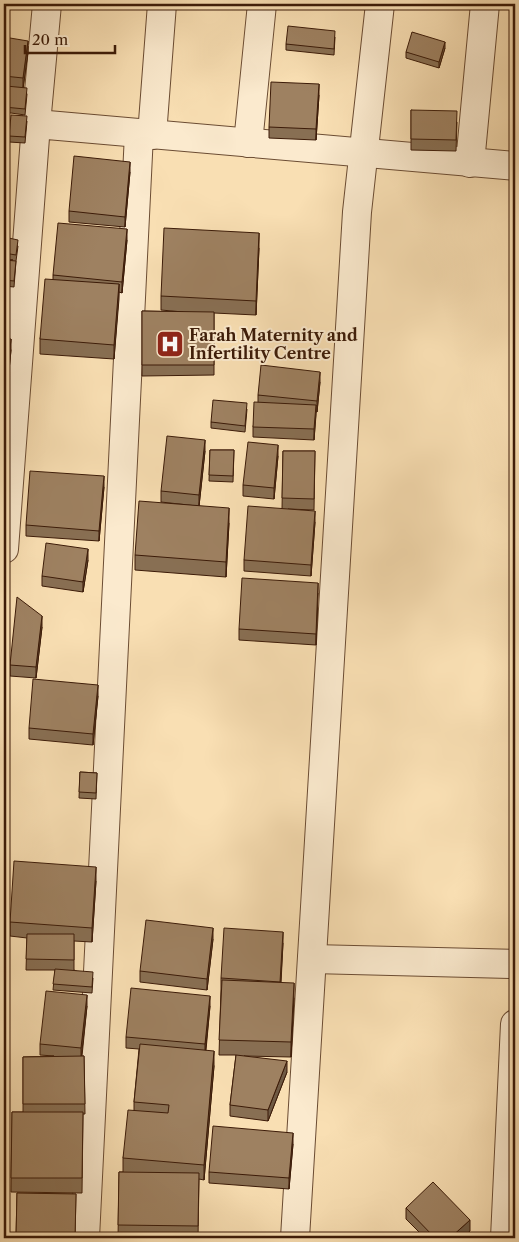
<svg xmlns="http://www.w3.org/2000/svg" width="519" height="1242" viewBox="0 0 519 1242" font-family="'Libre Caslon Text',serif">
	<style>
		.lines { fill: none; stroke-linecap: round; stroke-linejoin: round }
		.minor-casing { stroke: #6b4c33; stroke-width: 30 }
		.minor { stroke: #fbeace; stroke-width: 28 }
		.wall { fill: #886f53; stroke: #3c1b08 }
		.shaded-wall { fill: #6f5a44; stroke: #3c1b08 }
		.building { fill: #9e8161; stroke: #3c1b08 }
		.labels { text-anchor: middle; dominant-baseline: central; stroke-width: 4; stroke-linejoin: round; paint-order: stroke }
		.poi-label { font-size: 16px; font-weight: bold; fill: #3c1b08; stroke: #fbeace; text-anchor: start }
	</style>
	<rect width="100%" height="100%" fill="#f9dfb3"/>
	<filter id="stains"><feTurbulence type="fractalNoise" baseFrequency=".004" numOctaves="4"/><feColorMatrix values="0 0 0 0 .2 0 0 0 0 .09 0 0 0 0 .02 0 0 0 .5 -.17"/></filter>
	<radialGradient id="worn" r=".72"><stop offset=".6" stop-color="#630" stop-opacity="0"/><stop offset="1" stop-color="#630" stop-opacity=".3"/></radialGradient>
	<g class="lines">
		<!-- minor casing -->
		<g class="minor-casing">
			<g id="minor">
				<path d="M36 124 47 4"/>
				<path d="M152 135 162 4"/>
				<path d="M248 143 262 4"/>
				<path d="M470 163 485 4"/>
				<path d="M4 549 36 124 515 166"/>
				<path d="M312 959 515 964"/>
				<path d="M85 1238 139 134"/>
				<path d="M295 1238 357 212 380 4"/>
				<path d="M505 1238 515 1024"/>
			</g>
		</g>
		<!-- minor -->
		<use href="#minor" class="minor"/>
	</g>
	<!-- wall -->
	<g class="wall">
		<rect x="504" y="4" width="11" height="4"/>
		<path d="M4 37 28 52 23 88 27 94 25 115 4 112 6 87 4 86Z"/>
		<path d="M335 37 334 55 286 50V44Z"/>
		<path d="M445 48 439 68 406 58V52Z"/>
		<path d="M319 95 316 140 269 138V127Z"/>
		<path d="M411 110 457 122 456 151 411 150Z"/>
		<path d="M27 121 25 143 9 142V136Z"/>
		<path d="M130 172 125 227 69 222V211Z"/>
		<path d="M4 237 18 246 16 261 14 287 4 286V260H13L4 259Z"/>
		<path d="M127 240 122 293 119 292 114 359 40 354V339L53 279V275Z"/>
		<path d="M259 248 256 315 214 313V375L142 376V311L183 312 161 310V296Z"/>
		<path d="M4 338 11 350 8 381 4 380Z"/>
		<path d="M320 382 317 412H316L314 440 253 437V427L258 402V395Z"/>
		<path d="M247 409 245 432 211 428V422Z"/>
		<path d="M210 450H234L233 482 209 481Z"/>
		<path d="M205 451 199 506 229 523 226 577 135 570V555L197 506 161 502V491Z"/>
		<path d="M283 451H315L314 510 288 509 315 522 311 576 244 571V560L282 509Z"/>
		<path d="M278 456 274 499 243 496V485Z"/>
		<path d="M104 487 99 541 26 536V525Z"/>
		<path d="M88 560 83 592 42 586V576Z"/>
		<path d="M318 593 316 645 239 640V629Z"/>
		<path d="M42 627 36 678 10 676V665Z"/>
		<path d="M98 696 93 745 29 739V728Z"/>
		<path d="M80 772 97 773 96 799 79 798Z"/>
		<path d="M96 881 92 942 74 941V970L93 978 92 993 53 990 55 970H26L27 938 10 936V922Z"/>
		<path d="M213 939 207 990 140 982V971Z"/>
		<path d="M283 943 281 983 294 998 291 1057 244 1056 287 1072 268 1121 230 1116V1105L236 1055H219L221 989V978Z"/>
		<path d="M87 1006 82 1056H84L85 1114H83L82 1193 11 1192 12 1112H23V1057L54 1056 40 1055V1044Z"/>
		<path d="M210 1006 206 1050 214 1066 204 1180 199 1179 198 1238H118L119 1172H123V1158L134 1110V1102L139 1049 126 1048V1037Z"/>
		<path d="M293 1144 289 1189 209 1183V1172Z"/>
		<path d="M17 1193 76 1194 75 1238H16Z"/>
		<path d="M406 1208 470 1231 462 1238H425L406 1219Z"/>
	</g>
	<!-- shaded-wall -->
	<g class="shaded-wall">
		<path d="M8 4V8L4 33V27Z"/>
		<path d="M28 41V52L23 89V78Z"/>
		<path d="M445 42V48L439 68V62Z"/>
		<path d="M319 84V95L316 140V129Z"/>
		<path d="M130 162V172L125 227V217Z"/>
		<path d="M127 229V240L122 293V282Z"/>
		<path d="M259 233V248L256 315V301Z"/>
		<path d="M119 284V299L114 359V345Z"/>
		<path d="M11 339V350L8 381V370Z"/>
		<path d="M320 372V382L317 412V401Z"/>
		<path d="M316 405V415L314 440V429Z"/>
		<path d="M205 440V451L199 506V495Z"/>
		<path d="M278 445V456L274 499V488Z"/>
		<path d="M104 476V487L99 541V531Z"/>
		<path d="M229 508V523L226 577V562Z"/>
		<path d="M315 511V522L311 576V565Z"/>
		<path d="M88 549V560L83 592V582Z"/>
		<path d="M318 583V593L316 645V634Z"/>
		<path d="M42 616V627L36 678V667Z"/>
		<path d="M98 685V696L93 745V734Z"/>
		<path d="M96 867V881L92 942V928Z"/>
		<path d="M213 928V939L207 990V979Z"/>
		<path d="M283 932V943L280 993V982Z"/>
		<path d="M294 983V998L291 1057V1042Z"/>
		<path d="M87 995V1006L81 1059V1048Z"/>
		<path d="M210 996V1006L205 1055V1044Z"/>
		<path d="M214 1051V1066L204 1180V1165Z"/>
		<path d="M287 1061V1072L268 1121V1110Z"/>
		<path d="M293 1133V1144L289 1189V1178Z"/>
		<path d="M470 1220V1231L462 1238H450Z"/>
	</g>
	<!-- building -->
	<g class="building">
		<path d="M4 4H8L4 27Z"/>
		<path d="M288 26 335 31 334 49 286 44Z"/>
		<path d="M412 32 445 42 439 62 406 52Z"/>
		<path d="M4 37 28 41 23 78 4 76Z"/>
		<path d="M271 82 319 84 316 129 269 127Z"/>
		<path d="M6 86 27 88 25 109 4 107Z"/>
		<path d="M411 110 457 111 456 140 411 139Z"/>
		<path d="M11 115 27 116 25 137 9 136Z"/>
		<path d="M74 156 130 162 125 217 69 211Z"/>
		<path d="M58 223 127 229 122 282 53 275Z"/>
		<path d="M164 228 259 233 256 301 161 296Z"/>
		<path d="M4 237 18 240 16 255 4 253Z"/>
		<path d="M4 260 16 261 14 281 4 280Z"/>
		<path d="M45 279 119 284 114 345 40 339Z"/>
		<path d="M142 311 214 312V365H142Z"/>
		<path d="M4 338 11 339 8 370H4Z"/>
		<path d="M261 365 320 372 317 401 258 395Z"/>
		<path d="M213 400 247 403 245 426 211 422Z"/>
		<path d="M254 402 316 405 314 429 253 427Z"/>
		<path d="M167 436 205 440 199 495 161 491Z"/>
		<path d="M248 442 278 445 274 488 243 485Z"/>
		<path d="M210 450H234L233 476 209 475Z"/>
		<path d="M283 451H315L314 499 282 498Z"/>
		<path d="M30 471 104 476 99 531 26 525Z"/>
		<path d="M139 501 229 508 226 562 135 555Z"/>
		<path d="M248 506 315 511 311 565 244 560Z"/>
		<path d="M46 543 88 549 83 582 42 576Z"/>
		<path d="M242 578 318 583 316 634 239 629Z"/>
		<path d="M17 597 42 616 36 667 10 665Z"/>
		<path d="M33 679 98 685 93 734 29 728Z"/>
		<path d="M80 772 97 773 96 793 79 792Z"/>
		<path d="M14 861 96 867 92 928 10 922Z"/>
		<path d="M146 920 213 928 207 979 140 971Z"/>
		<path d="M224 928 283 932 280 982 221 978Z"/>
		<path d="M27 934H74V960L26 959Z"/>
		<path d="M55 969 93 972 92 987 53 984Z"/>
		<path d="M222 980 294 983 291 1042 219 1040Z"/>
		<path d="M131 988 210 996 205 1044 126 1037Z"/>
		<path d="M46 991 87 995 81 1048 40 1044Z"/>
		<path d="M140 1044 214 1051 204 1165 123 1158 128 1110 168 1113 169 1105 134 1102Z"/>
		<path d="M236 1055 287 1061 268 1110 230 1105Z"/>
		<path d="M84 1056 85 1104H23V1057Z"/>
		<path d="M12 1112H83L82 1178H11Z"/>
		<path d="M213 1126 293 1133 289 1178 209 1172Z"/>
		<path d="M119 1172 199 1173 198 1226 118 1225Z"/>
		<path d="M433 1182 470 1220 450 1238H435L406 1208Z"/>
		<path d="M17 1193 76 1194 75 1238 16 1236Z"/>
	</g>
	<!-- icons -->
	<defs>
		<g id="hospital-square" transform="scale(1.4375)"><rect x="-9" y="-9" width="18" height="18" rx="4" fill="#8f2418" stroke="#fbeace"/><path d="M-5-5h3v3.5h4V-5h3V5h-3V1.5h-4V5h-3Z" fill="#fff"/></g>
	</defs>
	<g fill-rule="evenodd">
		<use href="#hospital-square" x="170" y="344"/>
	</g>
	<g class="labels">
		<!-- poi labels -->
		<g class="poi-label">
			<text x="189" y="335">Farah Maternity and<tspan x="189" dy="18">Infertility Centre</tspan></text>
		</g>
	</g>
	<!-- margin -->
	<rect width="519" height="1242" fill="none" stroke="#f9dfb3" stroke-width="20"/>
	<rect x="5" y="5" width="509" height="1232" fill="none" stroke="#3c1b08" stroke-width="2.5"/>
	<rect x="10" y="10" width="499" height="1222" fill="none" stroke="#3c1b08"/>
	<!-- scale -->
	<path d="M25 45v8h90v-8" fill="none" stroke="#3c1b08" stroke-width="2.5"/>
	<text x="32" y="45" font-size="15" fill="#3c1b08" stroke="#fbeace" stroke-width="4" paint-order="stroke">20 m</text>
	<rect width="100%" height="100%" filter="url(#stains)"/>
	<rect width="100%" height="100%" fill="url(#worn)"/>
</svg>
